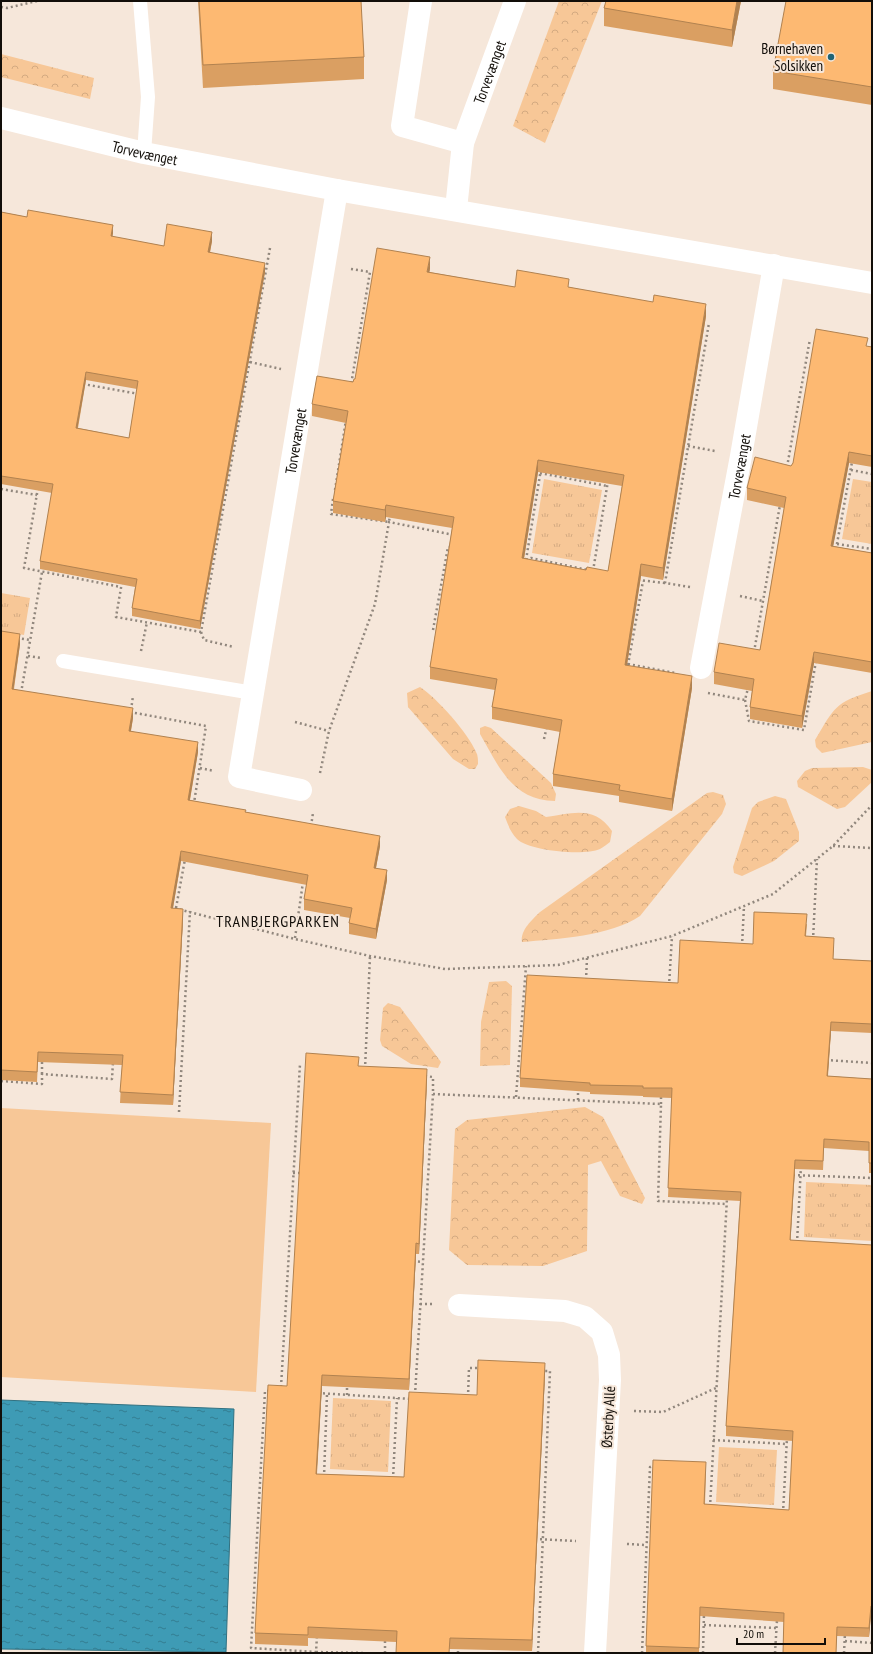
<svg xmlns="http://www.w3.org/2000/svg" width="873" height="1654" viewBox="0 0 873 1654" font-family="'PT Sans Narrow',sans-serif">
	<style>
		.forest { fill: url(#forest-crowns) }
		.park { fill: url(#park-tufts) }
		.pitch { fill: #f7c797 }
		.water { fill: url(#water-ripples); stroke: #317181 }
		.lines { fill: none; stroke-linecap: round; stroke-linejoin: round }
		.path { stroke: #91877d; stroke-width: 2.5; stroke-dasharray: 2 3; stroke-linecap: butt }
		.lane { stroke: #fff; stroke-width: 14 }
		.street { stroke: #fff; stroke-width: 22 }
		.wall { fill: #da9f62; fill-rule: evenodd }
		.shaded-wall { fill: #b18250 }
		.building { fill: #fdb972; stroke: #b18250; fill-rule: evenodd }
		.poi-dot { fill: #206476; stroke: #f6e7da; stroke-width: 1.5 }
		.labels { text-anchor: middle; dominant-baseline: central; stroke-width: 4; stroke-linejoin: round; paint-order: stroke }
		.poi-label { font-size: 15px; fill: #120e09; stroke: #f6e7da; text-anchor: end }
		.street-label { font-size: 15px; fill: #120e09; stroke: #f6e7da }
		.neighbourhood-label { font-size: 16px; letter-spacing: 1px; fill: #120e09; stroke: #f6e7da }
	</style>
	<defs>
		<pattern id="forest-crowns" width="20" height="18" patternUnits="userSpaceOnUse"><rect width="20" height="18" fill="#f7c797"/><path d="M2 6a3 3 0 1 1 6 0M12 15a3 3 0 1 1 6 0" fill="none" stroke="#d3aa81"/></pattern>
		<pattern id="park-tufts" width="24" height="20" patternUnits="userSpaceOnUse"><rect width="24" height="20" fill="#f7c797"/><path d="M3 7l-1-3M5 7V3M7 7l1-3M15 17l-1-3M17 17v-4M19 17l1-3" fill="none" stroke="#d3aa81"/></pattern>
		<pattern id="water-ripples" width="26" height="14" patternUnits="userSpaceOnUse"><rect width="26" height="14" fill="#3e9bb5"/><path d="M2 4q2-2 4 0t4 0M15 11q2-2 4 0t4 0" fill="none" stroke="#337d91"/></pattern>
	</defs>
	<rect width="100%" height="100%" fill="#f6e7da"/>
	<!-- forest -->
	<g class="forest">
		<path d="M559 1H602L545 143 513 126Z"/>
		<path d="M1 54 94 78 90 99 1 77Z"/>
		<path d="M420 687C436 697 469 734 476 752 478 755 478 760 478 764L475 769H469L453 759 408 707 407 693Z"/>
		<path d="M872 691V742L822 753 816 747 815 740C835 707 834 703 872 691Z"/>
		<path d="M485 726 491 728 551 783 556 794 555 801C512 800 499 767 480 734V728Z"/>
		<path d="M863 767 872 770V782L845 807 837 809 798 787 797 781 805 771 812 768Z"/>
		<path d="M713 792 723 795 726 804 722 814 640 916C611 936 557 939 522 942 520 930 533 919 540 912L707 793Z"/>
		<path d="M775 796 786 799 799 832V841L774 861 742 876 734 873 733 867 752 808 758 802Z"/>
		<path d="M519 806 536 811 546 817C572 813 595 805 612 831L610 842C607 844 604 847 600 849 584 856 529 851 517 839 511 833 508 825 505 817L510 809Z"/>
		<path d="M506 981 512 986 510 1065 480 1066 481 1022 489 982Z"/>
		<path d="M388 1003 400 1007 441 1062 438 1068 411 1064 382 1046 380 1040 383 1008Z"/>
		<path d="M585 1107 603 1117 645 1198 642 1204 620 1196 601 1161 588 1165 587 1251 543 1266 467 1265 449 1250 455 1129 467 1120Z"/>
	</g>
	<!-- park -->
	<g class="park">
		<path d="M544 479 602 490 589 563 532 553Z"/>
		<path d="M853 479 872 482V544L842 539Z"/>
		<path d="M1 593 30 598 24 635 1 631Z"/>
		<path d="M806 1182 872 1185V1241L804 1237Z"/>
		<path d="M333 1398 391 1401 388 1472 330 1469Z"/>
		<path d="M719 1447 777 1450 774 1505 716 1502Z"/>
	</g>
	<!-- pitch -->
	<path class="pitch" d="M1 1108 271 1123 256 1392 1 1377Z"/>
	<!-- water -->
	<path class="water" d="M1 1400 234 1409 226 1652 1 1649Z"/>
	<g class="lines">
		<!-- path -->
		<g class="path">
			<path d="M1 7 7 8 37 1"/>
			<path d="M351 269 370 272 351 385"/>
			<path d="M250 362 281 369"/>
			<path d="M83 384 139 394"/>
			<path d="M688 446 715 451"/>
			<path d="M787 467 810 339"/>
			<path d="M851 470 872 474"/>
			<path d="M540 473 607 486"/>
			<path d="M38 488 24 568 121 587"/>
			<path d="M1 489 37 495"/>
			<path d="M335 490 346 420"/>
			<path d="M333 499 331 514 389 522 390 515"/>
			<path d="M837 544 872 549"/>
			<path d="M836 549 852 462"/>
			<path d="M526 560 541 469"/>
			<path d="M526 560 531 558 588 570"/>
			<path d="M593 571 608 481"/>
			<path d="M638 580 665 583"/>
			<path d="M122 582 116 617 201 632 270 248"/>
			<path d="M690 587 665 583 709 323"/>
			<path d="M740 596 763 601"/>
			<path d="M433 630 448 547H453"/>
			<path d="M201 632 204 640 234 647"/>
			<path d="M17 638 30 640"/>
			<path d="M141 651 147 622"/>
			<path d="M754 652 780 505"/>
			<path d="M28 656 41 658"/>
			<path d="M628 664 675 673"/>
			<path d="M628 665 643 581"/>
			<path d="M21 693 42 572"/>
			<path d="M708 693 745 700 748 688"/>
			<path d="M745 700 749 721 804 730 816 661"/>
			<path d="M131 710 133 696"/>
			<path d="M130 712 206 726 194 803"/>
			<path d="M295 722 329 731"/>
			<path d="M544 739 547 726"/>
			<path d="M200 768 214 771"/>
			<path d="M320 773 329 731 375 604 389 522 454 535"/>
			<path d="M311 826 313 813"/>
			<path d="M833 846 872 848"/>
			<path d="M170 907 295 939 370 956 445 969 558 965 672 936 773 894 833 846 872 805"/>
			<path d="M176 908 185 859"/>
			<path d="M295 938 303 882"/>
			<path d="M813 940 817 859"/>
			<path d="M742 946 744 906"/>
			<path d="M586 980 587 958"/>
			<path d="M669 986 672 936"/>
			<path d="M826 1060 872 1063"/>
			<path d="M365 1069 370 956"/>
			<path d="M42 1074V1061"/>
			<path d="M425 1076 433 1077V1094L661 1104 658 1201 727 1204"/>
			<path d="M1 1081 42 1084V1074L112 1079 113 1062"/>
			<path d="M516 1097 526 966"/>
			<path d="M578 1100V1089"/>
			<path d="M661 1104V1094"/>
			<path d="M179 1112 190 911"/>
			<path d="M293 1173H302"/>
			<path d="M793 1175 872 1178"/>
			<path d="M797 1243 801 1166"/>
			<path d="M413 1261 423 1262"/>
			<path d="M420 1304H434"/>
			<path d="M281 1387 300 1064"/>
			<path d="M269 1391H265L251 1648 316 1652 317 1636"/>
			<path d="M318 1393 411 1399"/>
			<path d="M347 1395V1386"/>
			<path d="M415 1395 433 1094"/>
			<path d="M468 1397 469 1368H480"/>
			<path d="M634 1411 663 1412 716 1388"/>
			<path d="M713 1440 786 1444"/>
			<path d="M324 1477 327 1394"/>
			<path d="M393 1479 397 1398"/>
			<path d="M710 1507 727 1198"/>
			<path d="M783 1513 787 1438"/>
			<path d="M535 1539 576 1541"/>
			<path d="M627 1544 646 1545"/>
			<path d="M704 1625 776 1628"/>
			<path d="M845 1641 872 1643"/>
			<path d="M316 1652 366 1653"/>
			<path d="M385 1653V1640"/>
			<path d="M458 1653V1646"/>
			<path d="M538 1653 550 1371H543"/>
			<path d="M642 1653 650 1467H655"/>
			<path d="M703 1653 704 1613"/>
			<path d="M775 1653 777 1620"/>
			<path d="M844 1653 845 1633"/>
		</g>
		<!-- lane -->
		<g class="lane">
			<path d="M140 1 148 97 144 153"/>
			<path d="M63 661 253 693"/>
		</g>
		<!-- street -->
		<g class="street">
			<path d="M421 1 402 126 463 143"/>
			<path id="s1" d="M1 118 144 153 337 190 872 283"/>
			<path id="s2" d="M456 209 463 143 515 1"/>
			<path id="s3" d="M701 668 741 456 774 265"/>
			<path id="s4" d="M301 790 239 777 337 190"/>
			<path d="M459 1305 565 1311 585 1317 602 1332 609 1355 610 1380 595 1653"/>
		</g>
	</g>
	<!-- wall -->
	<g class="wall">
		<path d="M198 1H361L364 57V79L203 88Z"/>
		<path d="M606 1H741L732 47 604 26V8Z"/>
		<path d="M872 1V105L773 89V71Z"/>
		<path d="M1 212 113 233 112 237 164 246 212 241 210 253 265 272 200 629 132 616V608L135 587 40 569V561L52 493 1 484ZM86 380 137 389 129 438 78 428Z"/>
		<path d="M430 269 429 272 515 287H569L706 316 663 580 641 576 627 665 692 688 672 811 619 802V796L553 786V774L560 732 492 719V707L495 690 430 679V667L452 528 386 517 385 522 333 513V501L346 423 312 416V404L353 382ZM538 472 622 486 608 571 586 570 524 559Z"/>
		<path d="M868 346 872 347V467L849 463 833 546 872 553V673L814 663 802 728 750 719V707L752 691 714 684V672L760 650 784 508 747 500V488L791 466Z"/>
		<path d="M1 631 20 644 14 689 133 718 131 731 198 752 190 800 246 812 380 846 376 868 387 880 376 939 349 934V923L350 918 304 910V899L307 885 181 861 173 908 183 919 173 1105 120 1103 122 1065 38 1062 37 1082 1 1080Z"/>
		<path d="M807 924 806 936 834 947 833 959 872 961V1033L831 1031 828 1076 872 1079V1173H869V1151L824 1148 823 1170 795 1169 790 1240 872 1245V1615H871L869 1637 837 1636 836 1653H783L784 1622 700 1616 699 1653H646V1646L706 1472 705 1504 789 1510 793 1441 726 1436V1426L740 1201 668 1197 672 1098 643 1097V1096L590 1094V1092L520 1087V1078L678 983 753 944Z"/>
		<path d="M359 1066 427 1080 419 1254H416L409 1390 322 1386 317 1474 404 1477 477 1395 545 1374 532 1651 450 1649 396 1642 308 1638V1646L255 1644V1633L287 1386Z"/>
	</g>
	<!-- shaded-wall -->
	<g class="shaded-wall">
		<path d="M737 1H741L732 47V30Z"/>
		<path d="M113 225V233L111 245V236Z"/>
		<path d="M212 232V241L208 261V252Z"/>
		<path d="M430 257V269L427 284V272Z"/>
		<path d="M265 263V272L200 629V621Z"/>
		<path d="M706 304V316L663 580V568Z"/>
		<path d="M86 372V380L76 436V428Z"/>
		<path d="M849 452V463L831 558V546Z"/>
		<path d="M538 460V472L522 570V558Z"/>
		<path d="M386 505V517L385 522V510Z"/>
		<path d="M641 564V576L625 677V665Z"/>
		<path d="M20 634V644L12 699V689Z"/>
		<path d="M814 652V663L802 728V716Z"/>
		<path d="M692 676V688L672 811V799Z"/>
		<path d="M133 708V718L129 741V731Z"/>
		<path d="M198 742V752L188 810V800Z"/>
		<path d="M380 836V846L374 878V868Z"/>
		<path d="M181 851V861L171 919V908Z"/>
		<path d="M387 870V880L376 939V929Z"/>
		<path d="M183 909V919L173 1105V1095Z"/>
		<path d="M831 1022V1031L827 1086V1076Z"/>
		<path d="M427 1069V1080L419 1254V1244Z"/>
		<path d="M795 1160V1169L790 1249V1240Z"/>
		<path d="M416 1243V1254L409 1390V1379Z"/>
		<path d="M545 1363V1374L532 1651V1640Z"/>
		<path d="M322 1375V1386L316 1485V1474Z"/>
		<path d="M871 1606V1615L869 1637V1628Z"/>
	</g>
	<!-- building -->
	<g class="building">
		<path d="M199 1H361L364 57 203 65Z"/>
		<path d="M606 1H737L732 30 604 8Z"/>
		<path d="M786 1H872V87L773 71Z"/>
		<path d="M28 210 113 225 111 236 164 246 167 224 212 232 208 252 265 263 200 621 132 608 137 579 40 561 53 484 1 476V212L27 217ZM86 372 138 381 129 438 76 428Z"/>
		<path d="M377 248 430 257 427 272 515 287 517 270 569 279 568 287 653 302 654 295 706 304 663 568 641 564 625 665 692 676 672 799 619 790 620 785 553 774 562 720 492 707 497 679 430 667 454 517 386 505 385 510 333 501 348 411 312 404 317 376 353 382 354 379H355ZM538 460 624 475 608 571 587 567 586 570 522 558Z"/>
		<path d="M816 329 868 338 866 346 872 347V456L849 452 831 546 872 553V662L814 652 802 716 750 707 754 679 714 672 719 643 760 650 786 497 747 488 755 457 791 466 793 463Z"/>
		<path d="M1 631 20 634 12 689 133 708 129 731 198 742 188 800 246 810 245 812 380 836 374 868 387 870 376 929 349 923 352 908 304 899 308 875 181 851 171 908 183 909 173 1095 120 1092 123 1055 38 1052 37 1072 1 1070Z"/>
		<path d="M754 912 807 914 805 936 834 938 833 959 872 961V1024L831 1022 827 1076 872 1079V1163H869V1142L824 1139 823 1161 795 1160 790 1240 872 1245V1606H871L869 1628 837 1627 836 1653H783L784 1613 700 1607 699 1648 646 1646 653 1460 706 1462 704 1504 789 1510 793 1431 726 1426 741 1192 668 1188 672 1088H643V1086L590 1085V1083L520 1078 527 975 678 983 680 940 753 944Z"/>
		<path d="M306 1053 359 1057 358 1066 427 1069 419 1244 416 1243 409 1379 322 1375 316 1474 404 1477 409 1392 477 1395 478 1360 545 1363 532 1640 450 1638 449 1653H396L397 1631 308 1627V1635L255 1633 268 1385 287 1386Z"/>
	</g>
	<!-- markers -->
	<circle class="poi-dot" cx="831" cy="57" r="4"/>
	<g class="labels">
		<!-- poi labels -->
		<g class="poi-label">
			<text x="823" y="48">Børnehaven<tspan x="823" dy="17">Solsikken</tspan></text>
		</g>
		<!-- street labels -->
		<g class="street-label">
			<text stroke="none"><textPath href="#s2" startOffset="142">Torvevænget</textPath></text>
			<text stroke="none"><textPath href="#s1" startOffset="148">Torvevænget</textPath></text>
			<text stroke="none"><textPath href="#s4" startOffset="404">Torvevænget</textPath></text>
			<text stroke="none"><textPath href="#s3" startOffset="205">Torvevænget</textPath></text>
			<text transform="translate(608 1417) rotate(-87)">Østerby Allé</text>
		</g>
		<!-- neighbourhood labels -->
		<g class="neighbourhood-label">
			<text x="278" y="921">TRANBJERGPARKEN</text>
		</g>
	</g>
	<!-- border -->
	<rect width="873" height="1654" fill="none" stroke="#120e09" stroke-width="4"/>
	<!-- scale -->
	<path d="M737 1638v6h88v-6" fill="none" stroke="#120e09" stroke-width="2"/>
	<text x="743" y="1638" font-size="12" fill="#120e09" stroke="#f6e7da" stroke-width="3" paint-order="stroke">20 m</text>
</svg>
